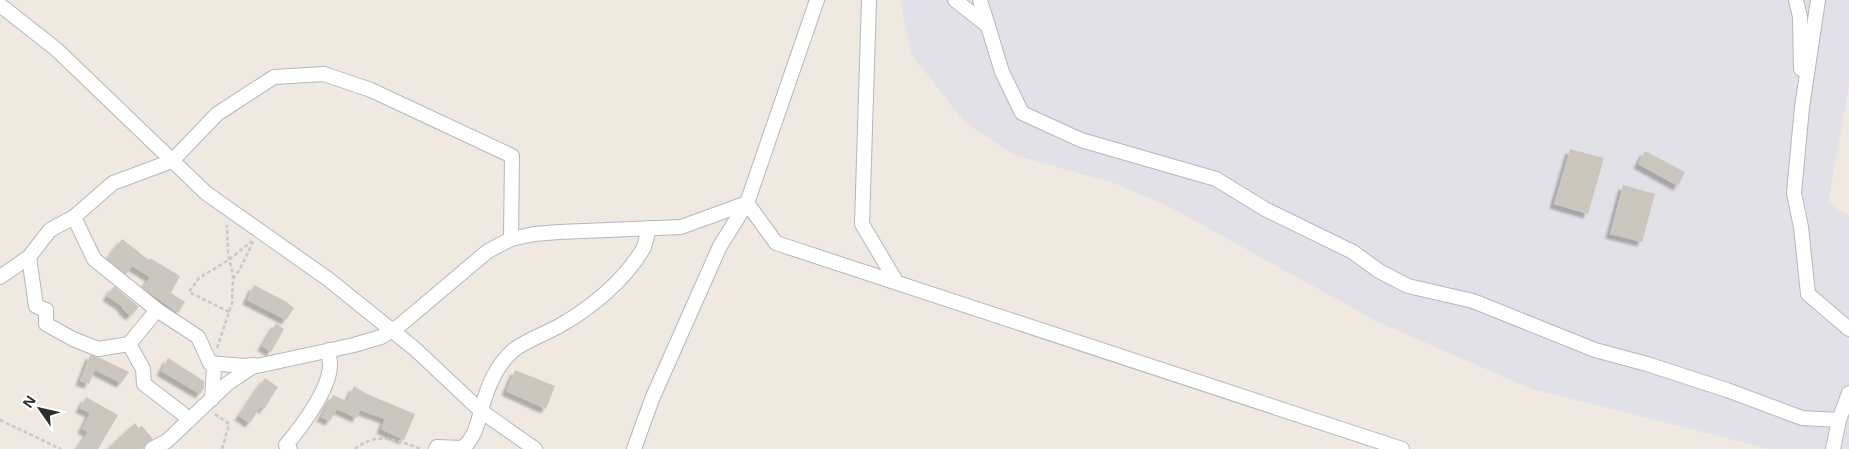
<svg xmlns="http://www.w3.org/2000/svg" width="1849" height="449" viewBox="0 0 1849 449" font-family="'Open Sans',sans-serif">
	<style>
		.industrial { fill: #e3e1e8 }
		.building { fill: #cbc7bf; filter: url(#shadow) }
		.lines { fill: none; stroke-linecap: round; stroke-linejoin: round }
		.minor-casing { stroke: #b4b7c1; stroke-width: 16 }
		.path { stroke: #c9c9c9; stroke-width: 2.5; stroke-dasharray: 4 2.5; stroke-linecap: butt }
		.minor { stroke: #fff; stroke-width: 14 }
	</style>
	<defs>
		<filter id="shadow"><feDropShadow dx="-4.5" dy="4.5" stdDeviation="1" flood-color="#0004"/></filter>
	</defs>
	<rect width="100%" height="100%" fill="#efe9e1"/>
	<!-- industrial -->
	<path class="industrial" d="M900 0H1849V85L1828 203 1849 216V449H1769L1532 389 1378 322 1168 206 1114 183 1014 155 964 121 912 55Z"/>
	<!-- building -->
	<g class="building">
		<path d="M1570 149 1604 158 1588 214 1554 204Z"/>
		<path d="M1645 151 1685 172 1678 186 1638 164Z"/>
		<path d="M1623 185 1655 194 1642 242 1610 234Z"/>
		<path d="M122 239 149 260 150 258 180 276 171 293 185 302 178 313 143 288 150 277 132 266 126 274 107 259Z"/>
		<path d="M254 285 285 301 294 308 286 320 247 300Z"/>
		<path d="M114 286 139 307 130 316 122 308 123 307 107 296Z"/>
		<path d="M276 323 284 329 271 352 262 346Z"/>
		<path d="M90 355 100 358 129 372 121 383 95 370 89 384 80 381Z"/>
		<path d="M168 358 204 381V388L200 394 161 371Z"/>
		<path d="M515 370 555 386 546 409 506 391Z"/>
		<path d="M265 378 278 387 264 409 260 407 250 423 239 416Z"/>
		<path d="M354 386 367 394 415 414 404 440 381 429 385 419 360 410 357 418 337 409 330 421 321 417 333 395 347 401Z"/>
		<path d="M86 397 118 415 98 449H77L88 432 82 429 90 413 80 408Z"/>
		<path d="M135 423 139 428 142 426 153 439 145 444 143 449H107Z"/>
	</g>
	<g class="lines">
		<!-- minor casing -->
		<g class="minor-casing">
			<g id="minor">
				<path d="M817 0 747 203 776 243 1402 449"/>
				<path d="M869 0 862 224 897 283"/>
				<path d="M955 0 988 26"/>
				<path d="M980 0 1002 72 1022 113 1081 140 1216 179 1265 209 1353 252 1379 271 1408 286 1473 301 1595 350 1647 364 1727 390 1802 418 1839 420"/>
				<path d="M1796 0 1800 17 1801 69"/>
				<path d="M1818 0 1802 107 1794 193 1801 227 1808 294 1849 329"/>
				<path d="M0 5 56 49 206 193 328 279 415 349 481 411 535 449"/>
				<path d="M74 217 94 259 157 310 198 337 210 363 214 367 212 399"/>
				<path d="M29 257 36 306 46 310V324L73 339 98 349 129 344 143 369 144 384 183 414 188 421"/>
				<path d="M0 277 29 257 50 230 74 217 113 183 172 161 217 114 274 77 324 74 371 90 512 156 511 239"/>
				<path d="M129 344 157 310"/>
				<path d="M210 363 244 366 254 365"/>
				<path d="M152 449 167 441 227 384 252 367 354 345 381 337 399 326 488 251 511 239 534 234 559 232 681 227 747 203"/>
				<path d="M290 449 286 445C302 426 329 390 330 366 330 361 329 355 329 350"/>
				<path d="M436 449 437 447 463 448C475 437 477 425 481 411 487 388 496 364 515 349 529 339 545 334 559 326 591 308 624 281 643 249 646 243 647 234 649 228"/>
				<path d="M634 449 652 399 720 246 747 203"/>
				<path d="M1833 449 1839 420 1849 393"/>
			</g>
		</g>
		<!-- path -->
		<g class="path">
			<path d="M233 279 240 269 253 242"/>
			<path d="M229 312 189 292 199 278 230 259 252 241"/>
			<path d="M217 348 232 303 233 275 228 254 227 225"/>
			<path d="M215 414 229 424 222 449"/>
			<path d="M0 420 61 449"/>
			<path d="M355 449C377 431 397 440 421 449"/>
		</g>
		<!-- minor -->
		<use href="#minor" class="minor"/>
	</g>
	<!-- north arrow -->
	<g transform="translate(40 409) rotate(304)" stroke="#ffffff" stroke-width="4" paint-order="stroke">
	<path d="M0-4L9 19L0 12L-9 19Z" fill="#2e2e2e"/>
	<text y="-8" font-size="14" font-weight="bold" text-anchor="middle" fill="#2e2e2e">N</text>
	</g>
</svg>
